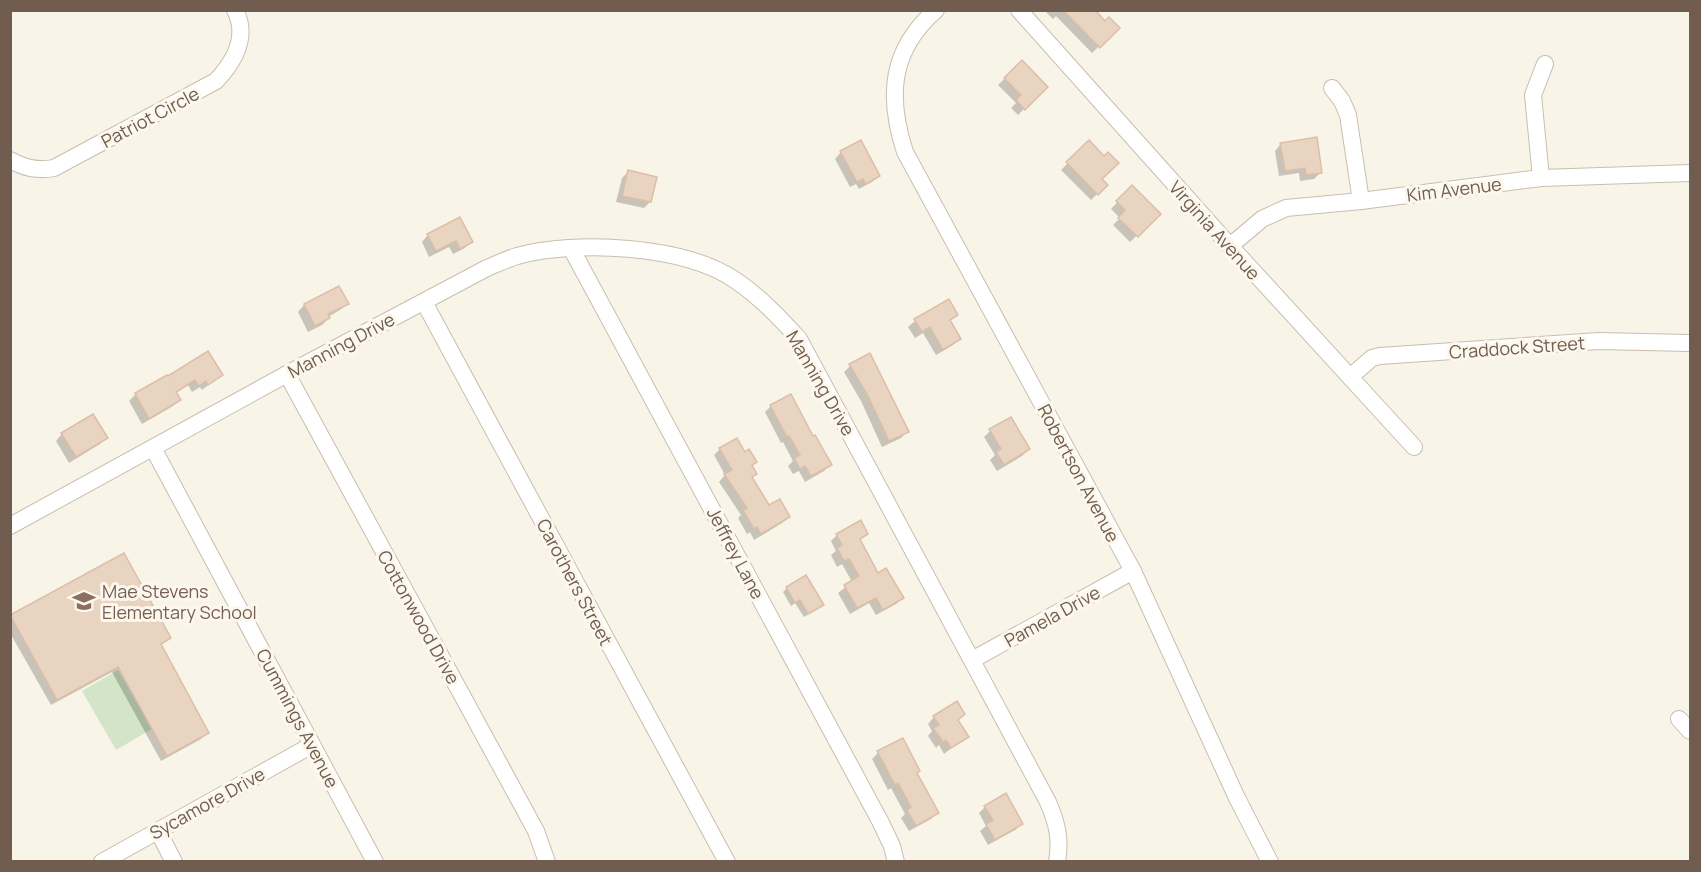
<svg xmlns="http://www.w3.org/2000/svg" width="1701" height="872" viewBox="0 0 1701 872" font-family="Manrope,sans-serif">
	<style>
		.green { fill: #d2e5c8 }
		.shadow { fill: #0003 }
		.building { fill: #e9d4c1; stroke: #dcbea6; stroke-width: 1.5 }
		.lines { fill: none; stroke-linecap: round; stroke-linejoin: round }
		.minor-casing { stroke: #cabdaf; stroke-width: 18 }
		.minor { stroke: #fff; stroke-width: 16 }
		.labels { text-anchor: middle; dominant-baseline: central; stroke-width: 6; stroke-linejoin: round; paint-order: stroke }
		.street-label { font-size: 18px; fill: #705d4f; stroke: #fdf8ee }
		.education-label { font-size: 18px; fill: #785e54; stroke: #fdf8ee; text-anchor: start }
	</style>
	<rect width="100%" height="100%" fill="#f9f4e8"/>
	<!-- green -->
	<path class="green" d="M118 670 152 729 116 750 82 691Z"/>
	<!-- shadow -->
	<g class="shadow">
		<path d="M1044 10H1093L1105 23 1118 28 1092 53 1056 16 1053 19Z"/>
		<path d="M1022 62 1046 87 1018 115 1011 108 1016 103 998 85Z"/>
		<path d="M1089 142 1100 179 1106 185 1091 200 1061 170Z"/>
		<path d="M1281 144 1320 173 1314 179 1300 181 1299 173 1279 176 1275 151Z"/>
		<path d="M841 152 879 176 872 182 859 189 856 184 850 187 835 159Z"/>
		<path d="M628 172 650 202 644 208 616 202 622 178Z"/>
		<path d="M1132 187 1159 214 1130 242 1113 225 1120 218 1111 209Z"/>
		<path d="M428 235 471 241 465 248 453 254 449 247 429 257 422 242Z"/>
		<path d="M339 288 347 304 340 310 328 317 329 318 322 325 308 332 298 312 304 305Z"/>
		<path d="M948 301 956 315 949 322 959 339 953 345 936 355 923 333 915 338 908 327 915 321Z"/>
		<path d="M869 355 908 431 901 438 882 447 861 401 844 372 850 366Z"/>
		<path d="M221 375 202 390 200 387 192 392 188 385 176 393 179 400 173 406 142 424 129 401 135 395 166 377 167 378Z"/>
		<path d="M771 406 813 438 830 465 824 471 805 482 799 471 793 474 788 466 793 461 783 442 781 443 765 412Z"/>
		<path d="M990 431 1029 449 1022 456 997 471 990 460 995 455 984 437Z"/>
		<path d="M62 434 106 438 100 444 69 463 56 441Z"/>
		<path d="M720 449 744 454 755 462 751 466 755 474 751 478 768 508 789 517 782 523 754 540 750 532 747 534 738 518 741 515 719 482 725 475 714 455Z"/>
		<path d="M866 534 859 541 878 575 902 598 896 604 876 615 869 603 850 614 838 593 852 582 842 564 837 567 831 555 836 551 831 541 837 535Z"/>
		<path d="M787 588 818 608 804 617 795 603 791 606 783 592Z"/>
		<path d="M11 616 169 638 160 645 208 732 201 739 161 761 112 672 51 705 10 633Z"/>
		<path d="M934 717 957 721 967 736 944 754 939 745 936 748 928 736 932 731 928 724Z"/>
		<path d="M878 753 915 774 937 813 931 819 909 831 901 818 905 814 891 788 888 790 872 759Z"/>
		<path d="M985 807 1021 824 1015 830 988 845 980 831 986 826 979 813Z"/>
	</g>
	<!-- building -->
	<g class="building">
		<path d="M1063 10H1095L1105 21 1109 17 1120 28 1100 48Z"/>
		<path d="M1022 60 1048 87 1025 110 1016 100 1021 95 1004 78Z"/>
		<path d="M1317 137 1322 173 1306 175 1305 168 1285 171 1280 143Z"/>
		<path d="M861 140 880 176 866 184 863 179 857 182 840 151Z"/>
		<path d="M1089 140 1104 156 1108 152 1119 163 1102 179 1108 185 1098 195 1066 162Z"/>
		<path d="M628 170 657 177 651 202 622 196Z"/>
		<path d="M1132 185 1161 214 1138 237 1118 218 1125 210 1116 201Z"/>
		<path d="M460 217 473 242 460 249 456 241 436 251 427 234Z"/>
		<path d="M339 286 349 304 328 314 330 318 315 326 304 304Z"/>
		<path d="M949 299 958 315 950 320 961 339 943 350 930 327 922 332 914 319Z"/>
		<path d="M208 351 223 375 208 385 206 381 199 386 195 380 176 392 181 400 149 419 135 393 167 375 168 376Z"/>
		<path d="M870 353 909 432 889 441 867 394 849 364Z"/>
		<path d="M791 394 813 436 815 435 832 465 811 476 805 466 800 469 794 458 800 455 789 436 787 437 770 405Z"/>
		<path d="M93 414 108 438 76 457 61 433Z"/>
		<path d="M1011 417 1030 449 1004 465 996 452 1001 449 989 429Z"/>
		<path d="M737 438 745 452 749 449 757 462 752 465 757 474 752 477 769 505 780 499 790 517 761 534 757 527 754 529 743 510 747 508 724 474 732 470 719 448Z"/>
		<path d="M861 520 868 534 860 539 878 573 886 568 904 598 883 610 876 598 857 608 844 585 859 576 849 559 844 561 837 548 842 545 836 534Z"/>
		<path d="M124 553 171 638 161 644 209 733 167 756 118 667 57 700 10 615Z"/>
		<path d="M806 575 824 605 808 614 800 600 795 603 786 587Z"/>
		<path d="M957 701 965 714 958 720 969 737 951 748 946 740 943 742 933 728 939 725 933 716Z"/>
		<path d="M903 738 920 771 917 773 939 813 916 826 907 810 911 807 898 783 895 785 877 751Z"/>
		<path d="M1006 793 1023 824 995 840 986 824 993 820 984 806Z"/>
	</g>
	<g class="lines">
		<!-- minor casing -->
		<g class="minor-casing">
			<g id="minor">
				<path d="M936 10C890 50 887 97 905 152L1133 571 1237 798 1270 862"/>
				<path d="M1019 10 1230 246 1414 447"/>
				<path d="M1332 88 1342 101 1348 115 1361 201"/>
				<path d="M10 160C25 168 37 171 54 168L216 81C234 62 249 37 235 10"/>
				<path d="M1541 178 1533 95 1545 64"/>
				<path d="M1230 246 1262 219 1286 208 1361 201 1541 178 1690 173"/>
				<path d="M571 248 880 821 892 846 896 862"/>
				<path d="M424 302 727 862"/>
				<path d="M287 374 536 831 547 862"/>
				<path d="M1350 377 1372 358 1380 356 1599 341 1690 343"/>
				<path d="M153 448 375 862"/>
				<path d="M10 526 287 374 487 268C497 264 507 259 517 256 576 240 683 245 735 280 759 296 779 317 799 339L1048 802C1057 823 1061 839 1057 862"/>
				<path d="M972 660 1133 571"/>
				<path d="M1679 719 1690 731"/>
				<path d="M158 831 174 862"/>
				<path d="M102 862 312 745"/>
			</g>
		</g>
		<!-- minor -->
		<use href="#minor" class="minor"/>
	</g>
	<!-- icons -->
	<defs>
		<g id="school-bare" transform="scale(1.8)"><path d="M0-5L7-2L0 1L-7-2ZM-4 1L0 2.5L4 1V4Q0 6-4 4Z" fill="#8d6e63" stroke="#fdf8ee" stroke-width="2.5" paint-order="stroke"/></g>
	</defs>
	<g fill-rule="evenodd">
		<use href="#school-bare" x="84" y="601"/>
	</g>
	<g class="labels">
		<!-- street labels -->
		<g class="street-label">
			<text transform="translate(150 117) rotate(-28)">Patriot Circle</text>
			<text transform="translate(1454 189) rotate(-7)">Kim Avenue</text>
			<text transform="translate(1215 230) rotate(48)">Virginia Avenue</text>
			<text transform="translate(341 345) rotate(-28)">Manning Drive</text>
			<text transform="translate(1517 347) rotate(-4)">Craddock Street</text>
			<text transform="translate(821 383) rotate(60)">Manning Drive</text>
			<text transform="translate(1079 473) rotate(62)">Robertson Avenue</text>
			<text transform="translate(736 553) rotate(62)">Jeffrey Lane</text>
			<text transform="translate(575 582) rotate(62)">Carothers Street</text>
			<text transform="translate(1052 616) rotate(-29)">Pamela Drive</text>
			<text transform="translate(419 617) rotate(61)">Cottonwood Drive</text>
			<text transform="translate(298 718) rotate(62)">Cummings Avenue</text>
			<text transform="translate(207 803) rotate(-29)">Sycamore Drive</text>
		</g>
		<!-- education labels -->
		<g class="education-label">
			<text x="102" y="591">Mae Stevens<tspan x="102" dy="21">Elementary School</tspan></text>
		</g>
	</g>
	<!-- border -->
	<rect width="1701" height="872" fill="none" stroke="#705d4f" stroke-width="24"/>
</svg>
